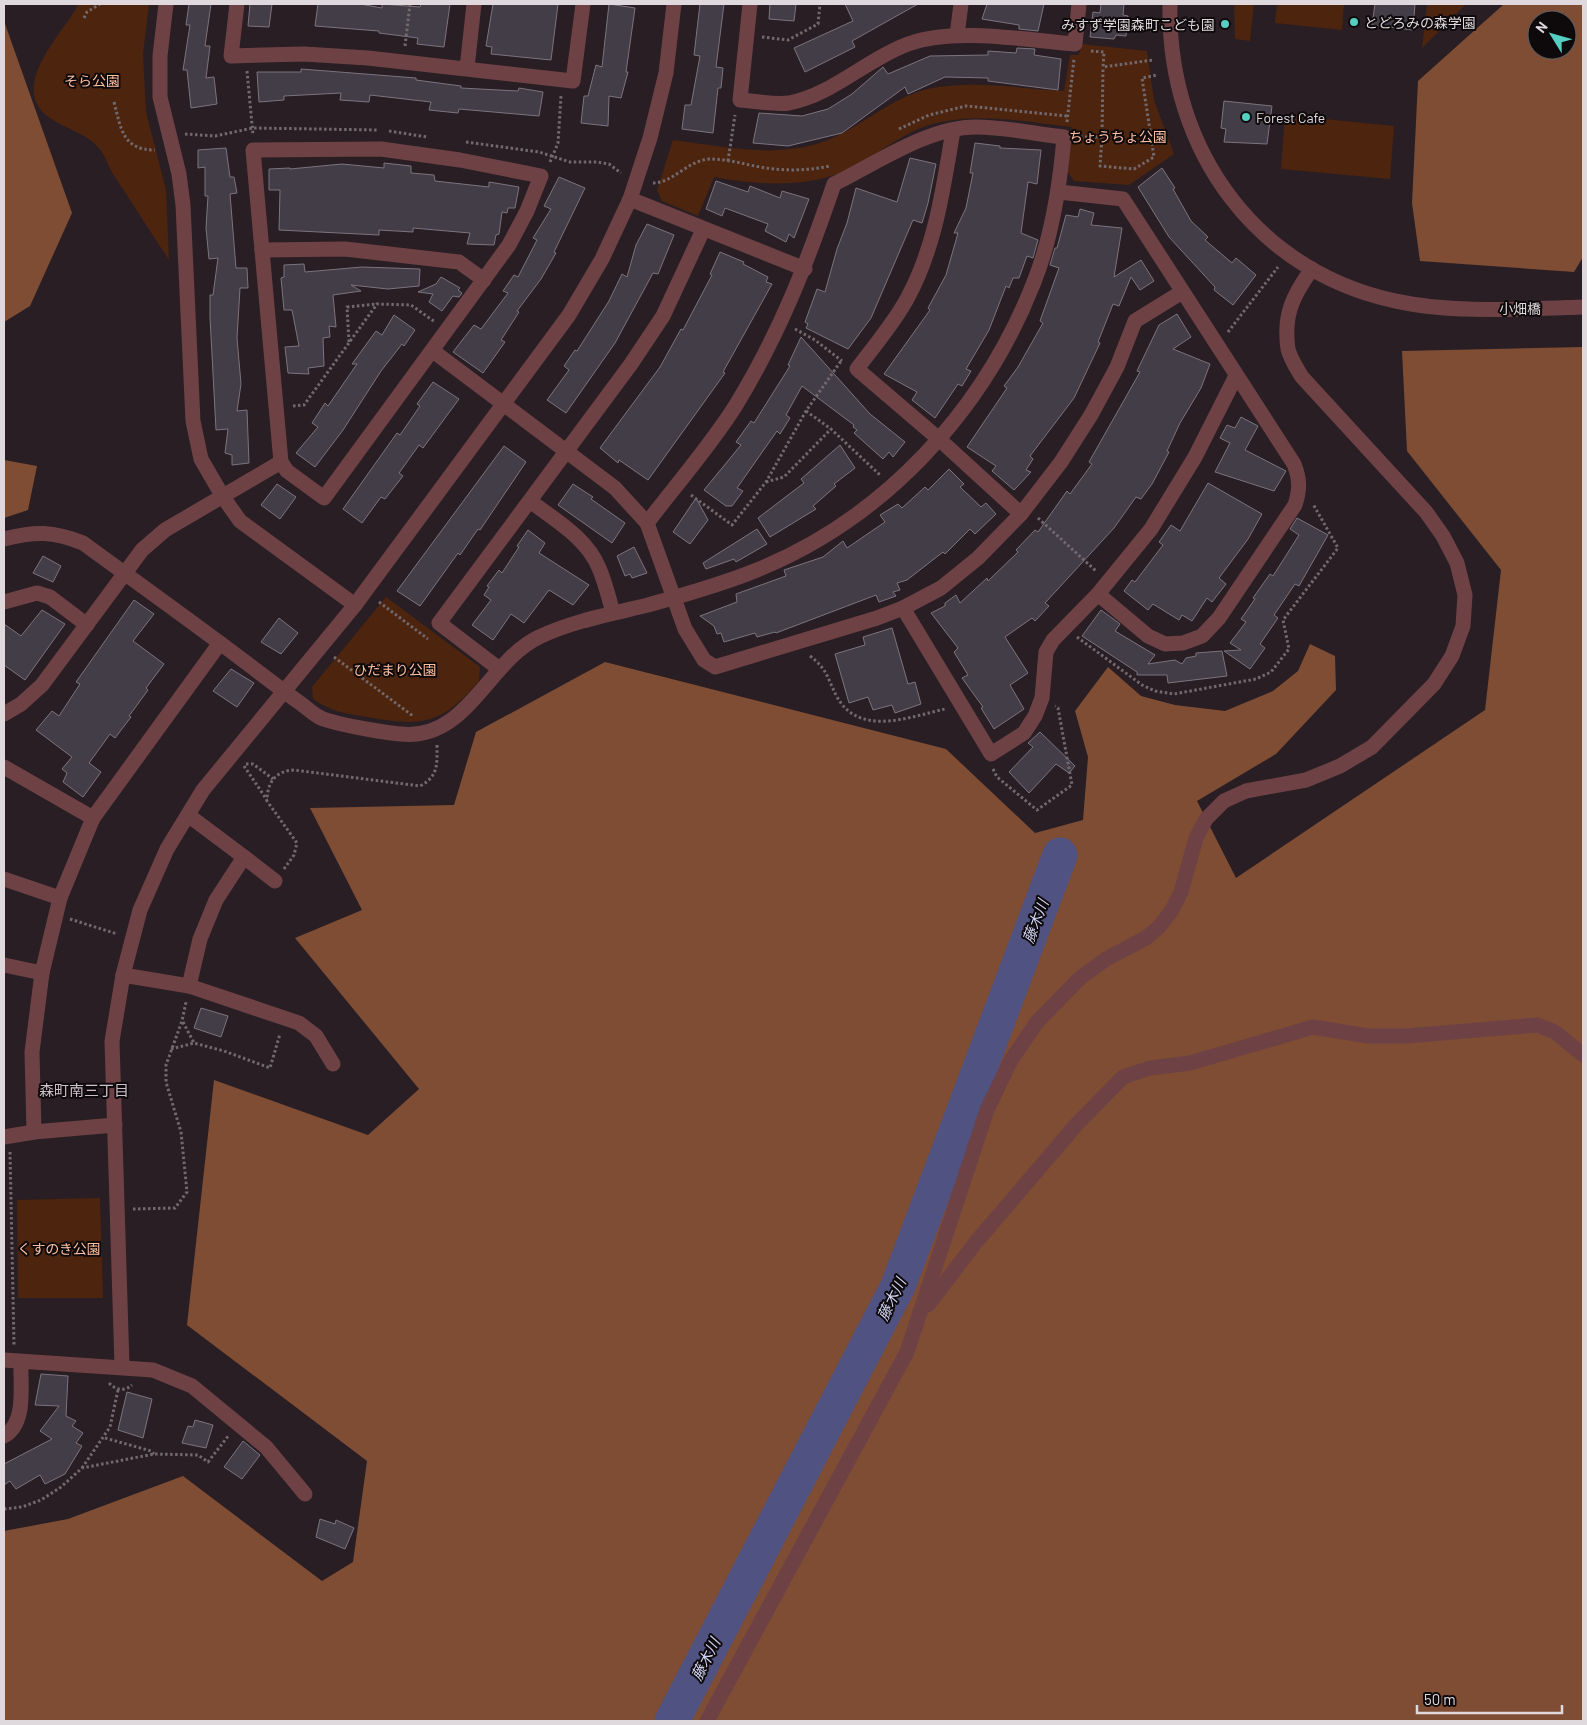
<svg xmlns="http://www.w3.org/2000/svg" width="1587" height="1725" viewBox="0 0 1587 1725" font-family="Barlow,'Noto Sans JP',sans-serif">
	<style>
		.green { fill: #4d240d }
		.forest { fill: #7e4d34; fill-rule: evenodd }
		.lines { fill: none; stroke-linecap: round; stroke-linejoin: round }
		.river { stroke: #505281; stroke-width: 35 }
		.building { fill: #433d47; stroke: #7b747f }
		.path { stroke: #72696e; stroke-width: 3; stroke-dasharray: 2.5 2.5; stroke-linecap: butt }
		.minor { stroke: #6e4245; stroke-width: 15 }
		.poi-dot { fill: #56cec2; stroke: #0e0a0c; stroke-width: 2 }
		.labels { text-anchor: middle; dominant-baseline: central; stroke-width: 4; stroke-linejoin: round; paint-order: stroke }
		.poi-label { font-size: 14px; fill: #dfd8dc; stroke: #0e0a0c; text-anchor: start }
		.park-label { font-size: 14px; fill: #febfa0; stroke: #0e0a0c }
		.street-label { font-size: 14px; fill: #dfd8dc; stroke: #0e0a0c }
		.water-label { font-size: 15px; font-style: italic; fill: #d1d4f3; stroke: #0e0a0c }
		.neighbourhood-label { font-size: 15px; fill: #cdbfc7; stroke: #0e0a0c }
	</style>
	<rect width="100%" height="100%" fill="#291e24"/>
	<!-- green -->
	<g class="green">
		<path d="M77 4H149L143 54 146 112 166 190 169 260C150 231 132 203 113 174 108 166 105 154 98 147 86 133 65 129 50 118 7 88 60 37 77 7Z"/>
		<path d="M1234 4H1254L1250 41 1235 39Z"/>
		<path d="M1277 4H1344L1342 30 1275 23Z"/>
		<path d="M1427 4H1466L1422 48Z"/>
		<path d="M1082 44 1147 51 1154 100 1174 154 1129 185 1074 181 1067 171 1072 127C1025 122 976 111 929 125 903 133 882 151 859 164 815 189 763 186 714 177L698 216 662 201 657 190 673 140C727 147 786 161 837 136 869 120 897 95 932 88 977 80 1020 89 1064 91L1070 55H1079Z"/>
		<path d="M1285 115 1394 126 1390 179 1281 169Z"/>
		<path d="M386 597 480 667 479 681C441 725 422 727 367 717 346 714 330 711 313 699L312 687Z"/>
		<path d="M100 1198 103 1298H18L17 1200Z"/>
	</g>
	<!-- forest -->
	<g class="forest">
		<path d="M1504 4H1583V257L1574 272 1420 261 1412 203 1418 81ZM1537 20H1567V50H1537Z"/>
		<path d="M4 21 72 213 30 306 4 322Z"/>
		<path d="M1583 347V1721H4V1531L68 1519 183 1476 322 1581 353 1562 367 1461 187 1325 214 1080 368 1135 419 1089 295 938 362 910 310 808 454 805 476 732 605 662 946 749 1035 833 1083 820 1088 757 1075 711 1108 667 1141 696 1175 705 1225 711 1273 691 1298 671 1310 644 1335 656 1336 690 1276 754 1197 801 1236 878 1485 710 1501 570 1407 451 1402 351Z"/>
		<path d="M4 460 37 466 28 510 4 518Z"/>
	</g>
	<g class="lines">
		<!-- river -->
		<path class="river" d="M672 1721 898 1286 1060 855"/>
	</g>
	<!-- building -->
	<g class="building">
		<path d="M189 4H211L205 46H210L206 78 214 77 217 104 191 108 187 70H183L190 25H186Z"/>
		<path d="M250 4H272L269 27 248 26Z"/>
		<path d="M318 4H360L382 8V4L420 7 421 4H450L444 47 417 44 418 38 379 33V31L315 26Z"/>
		<path d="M493 4H558L551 60 491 54 492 47 486 46Z"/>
		<path d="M609 4 635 8 626 72H628L621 98 609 96 608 126 581 123 584 96H588L596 65 602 67Z"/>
		<path d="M700 4H724L716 67 723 68 721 88H718L713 133 682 129 685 105H691L700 56 694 55Z"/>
		<path d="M770 4H796L794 21 769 19Z"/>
		<path d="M845 4H918L852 41 855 47 805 72 794 48 853 21Z"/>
		<path d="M987 4H1044L1038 31 1019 29V25L982 19Z"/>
		<path d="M1101 4H1124L1123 15 1128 16 1126 36 1116 35 1114 39 1090 37 1093 12 1100 13Z"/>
		<path d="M1375 4H1415L1413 30 1372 25Z"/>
		<path d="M1017 48 1035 49 1034 55 1061 59 1058 90 988 81V78L945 77 908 94 905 87 842 133 788 146 753 143 759 113 802 116 828 109 852 94 883 67 888 74 930 56 988 55V51L1016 53Z"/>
		<path d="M301 69 416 78V80L461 86V88L518 91 519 88 543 92 539 116 459 109 458 113 429 110 431 102 370 95 369 102 340 100 341 93 284 96V100L259 102 257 72H301Z"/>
		<path d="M1224 101 1272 106 1267 144 1224 142 1226 129 1221 128Z"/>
		<path d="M975 143 1000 146V148L1041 150 1037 184 1028 182 1021 233 1038 240 1033 258 1027 256 1019 278H1013L1009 288 1006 286 989 330 966 369 971 371 962 386 958 384 935 418 912 400 917 392 884 374 930 310 928 308 946 275 958 233H954L966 208 973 173H970Z"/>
		<path d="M226 148 230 177H234L237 193 230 194 236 268H247L248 288H240L237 338 241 384 237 411 247 410 249 463 232 465V455L225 453 228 429 216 430 210 317V295H213L218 258 209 259 206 228 208 196H205V167L198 168V150Z"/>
		<path d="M910 158 936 164 928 203 922 223 913 220 871 318 848 349 806 328 808 324 805 322 817 289 825 292 837 249 847 223 856 188 897 202Z"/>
		<path d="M384 163 411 166V173L434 175 435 181 489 187V182L519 187 515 208H508L507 213 502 212 499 234 496 235 494 245 467 244 470 233 413 228V232L379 230V235L279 230 280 190H269V169L290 168V169L342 164 384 168Z"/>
		<path d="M1162 168 1175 188 1173 189 1191 221 1208 237 1205 240 1232 263 1236 258 1256 275 1233 305 1214 290 1215 287 1169 237 1138 187Z"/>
		<path d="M559 177 585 188 554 252 556 253 541 279 517 311 519 312 501 340 505 342 483 373 453 352 474 325 481 329 508 293 503 291 514 275 518 277 537 240 533 238 551 209 544 206Z"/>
		<path d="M716 181 748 192 750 186 780 198 782 191 809 199 794 238 789 234 786 242 765 231 768 224 725 208 722 216 706 209Z"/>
		<path d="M1080 209 1094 213 1091 225 1122 228 1114 277 1141 260 1154 281 1140 290 1131 277 1119 306 1113 304 1098 342 1100 343 1074 398 1030 456 1033 459 1026 470 1031 472 1014 490 992 471 996 466 967 447 1007 388 1004 386 1018 367 1043 323 1040 321 1059 268 1050 265 1055 248H1057L1066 215 1078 217Z"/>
		<path d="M647 224 674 235 658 274 653 273 615 343 566 413 547 400 569 370 564 366 575 350 577 351 609 301 622 274 627 277 636 245Z"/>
		<path d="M720 252 744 262 743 264 768 277 766 282 772 284 723 372 725 373 648 480 619 460 618 463 600 448 660 367 681 329 683 330 712 275 710 274Z"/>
		<path d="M304 264 305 272 362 267 420 269 419 286 388 289 351 285 361 291 333 295 336 327 329 326 330 337 323 338 324 366 308 368 309 374 288 373 285 347 299 346 292 310H284L281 278 284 277V265Z"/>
		<path d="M441 277 460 288 458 290 462 293 459 297 453 296 442 311 429 302 433 294 418 292 436 284Z"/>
		<path d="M1177 314 1191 337 1173 349 1210 364 1201 388 1180 423 1167 451 1169 452 1152 484 1141 499 1136 497 1114 528 1045 603 1049 606 1035 621 1032 618 1005 637 1028 673 1010 685 1024 709 994 729 981 708 983 707 962 678 968 675 954 652 958 648 931 613 945 606V603L956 595 960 603 987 578 988 581 1018 552 1016 550 1035 530 1038 532 1067 491 1070 494 1092 464 1089 462 1140 372 1137 371 1159 325Z"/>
		<path d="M394 315 415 330 404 346 402 344 381 371 343 430 315 467 296 453 318 427 312 423 325 403 328 406 357 364H352L376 331 382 335Z"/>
		<path d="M801 337 870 414 905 442 893 457 889 452 883 459 854 433 857 430 853 427 854 425 802 386 786 415 790 418 780 434 777 431 737 488 743 491 732 506H726L704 490 741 445 736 442 751 421 754 423 790 366 788 365Z"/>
		<path d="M433 382 459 399 423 448 419 445 399 473 403 476 385 499 381 497 362 523 343 509 397 433 400 435 420 406 417 404Z"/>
		<path d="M1241 417 1258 426 1245 450 1286 471 1274 491 1215 472 1230 443 1220 438 1227 425 1235 428Z"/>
		<path d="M840 445 855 468 834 484 836 486 813 506 816 509 770 537 758 518 804 483 801 479Z"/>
		<path d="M504 446 526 462 480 530 478 529 460 555 458 553 420 606 397 591Z"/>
		<path d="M949 469 964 484 960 487 981 507 986 503 996 514 975 534 970 529 945 554 943 552 907 580 897 583 900 590 893 592 896 596 879 602 876 595 776 633 775 632 757 637 755 633 724 642 721 633 717 634 714 626 700 616 737 602 736 594 786 576 784 570 823 557 843 541 847 548 885 522 880 515 898 504 902 508 925 487 928 490Z"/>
		<path d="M1208 483 1262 514 1248 539 1219 578 1226 584 1212 602 1207 598 1192 621 1182 615 1179 620 1153 604 1148 610 1124 591 1132 580 1135 582 1163 545 1159 542 1171 525 1180 531Z"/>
		<path d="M277 484 296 497 280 519 261 505Z"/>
		<path d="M573 484 593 497 591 499 625 523 612 543 558 505Z"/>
		<path d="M696 498 708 520 690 544 673 532Z"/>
		<path d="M1297 518 1328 535 1299 586 1295 584 1274 615 1278 618 1260 644 1265 648 1250 669 1224 651 1241 650 1230 643 1246 622 1241 619 1255 599 1253 598 1270 574 1273 576 1299 535 1290 529Z"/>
		<path d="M757 529 767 544 736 562 734 559 706 569 703 563Z"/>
		<path d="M528 530 545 543 539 553 589 585 573 605 549 590 524 623 511 614 493 640 472 625 491 600 484 595 489 587 487 586 499 570 502 573 519 547 517 546Z"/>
		<path d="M634 547 647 573 632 578 630 574 625 576 617 556Z"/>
		<path d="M43 556 61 566 53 582 33 573Z"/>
		<path d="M134 600 154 614 133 641 164 664 146 688 148 690 129 716 131 717 115 738 110 734 89 763 101 772 83 797 63 782 67 773 62 769 72 757 36 730 52 711 59 716 80 684 76 682Z"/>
		<path d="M42 610 65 624 25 680 4 665V624L21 636Z"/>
		<path d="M1101 610 1120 624 1115 631 1155 655 1148 664 1175 660 1182 664 1186 658 1196 656V653L1222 651 1227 676 1168 683 1167 675H1137V672L1082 636Z"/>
		<path d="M279 618 298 633 281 654 261 642Z"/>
		<path d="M892 628 908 684 915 682 921 704 895 713 892 705 873 710 868 697 849 703 835 654 865 645 863 637Z"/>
		<path d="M231 669 254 683 237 707 213 691Z"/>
		<path d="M1040 732 1075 766 1069 773 1056 764 1029 793 1009 772 1033 747 1028 743Z"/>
		<path d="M201 1008 228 1016 221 1037 194 1028Z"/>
		<path d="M41 1374 68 1376 66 1416 76 1421 72 1426 83 1433 76 1443 82 1446 65 1474 45 1484 40 1475 16 1489 10 1481 4 1485V1464L52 1439 40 1431 59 1406 35 1405Z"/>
		<path d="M127 1392 152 1399 143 1438 118 1430Z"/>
		<path d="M195 1420 213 1425 206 1448 182 1443 188 1426 193 1427Z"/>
		<path d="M243 1441 260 1455 242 1479 224 1467Z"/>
		<path d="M320 1519 335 1524 336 1520 354 1528 345 1549 316 1537Z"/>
	</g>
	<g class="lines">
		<!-- path -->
		<g class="path">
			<path d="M84 18 87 12 100 4"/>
			<path d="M762 37 788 40 818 24 820 4"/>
			<path d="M405 46 410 4"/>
			<path d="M1091 51 1104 52 1103 67 1153 60"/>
			<path d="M247 71 253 135"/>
			<path d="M114 102C121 128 122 150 155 150"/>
			<path d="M1067 122 1074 59"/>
			<path d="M899 129 929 115 966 106 1068 116"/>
			<path d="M389 131 427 137"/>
			<path d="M185 134 215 136 253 128 378 130"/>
			<path d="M1080 137H1102L1100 166 1134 169 1154 157 1142 78 1157 75"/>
			<path d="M1102 137 1103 67"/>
			<path d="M466 142 539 152 570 162H597L609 164 621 173"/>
			<path d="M728 161 735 115"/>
			<path d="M550 162 558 143 561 96"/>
			<path d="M653 183C673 183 688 160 710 159 727 159 743 164 760 167 783 171 806 171 830 166"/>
			<path d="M795 329 815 340 842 361"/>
			<path d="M1228 332 1278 267"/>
			<path d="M349 342 347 307 377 304"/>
			<path d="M293 406 304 405 377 304 411 305 435 322"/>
			<path d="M806 411 831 429 881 476"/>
			<path d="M766 482 784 477 831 429"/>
			<path d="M691 495 732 525 766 482 806 411 841 361"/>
			<path d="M1038 518 1096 571"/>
			<path d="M379 602 428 639"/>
			<path d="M1077 637 1142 685 1155 691 1174 694 1256 679 1271 672 1289 649 1283 620 1338 548 1313 504"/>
			<path d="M810 656C827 669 827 677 836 695 858 738 909 717 945 709"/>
			<path d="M334 657 413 716"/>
			<path d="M246 764H253L273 779"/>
			<path d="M244 766 267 800"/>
			<path d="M993 769 997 777 1037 810 1072 785 1058 708 1055 706"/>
			<path d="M284 869 294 855 297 843 267 801C267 783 275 771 294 770L420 786C439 776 437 764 437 744"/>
			<path d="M70 919 117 934"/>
			<path d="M183 1022 194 1043"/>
			<path d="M171 1049 194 1043 224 1051 270 1068 280 1034"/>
			<path d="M10 1152 14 1345"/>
			<path d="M133 1209 175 1208 187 1192 181 1132 166 1082V1065L182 1021 186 1002"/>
			<path d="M109 1383C116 1390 124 1392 132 1385"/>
			<path d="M105 1438 151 1451 154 1454"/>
			<path d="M82 1468 110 1427 118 1390"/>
			<path d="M4 1509 22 1507 41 1500 61 1487 82 1468 154 1454 198 1455 208 1462 229 1435"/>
		</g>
		<!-- minor -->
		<g class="minor">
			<path d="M166 4 160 56V97L179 174 183 205 193 421 201 459 223 497 240 521 355 605"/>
			<path d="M237 4 231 56 304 54 368 58 573 81 583 4"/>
			<path d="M750 4 740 100C755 101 774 105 789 103 832 95 867 59 908 44 954 27 1026 40 1075 44L1079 4"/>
			<path d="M1170 4C1167 150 1258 277 1406 303 1458 313 1529 309 1583 307"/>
			<path d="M957 35 961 4"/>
			<path d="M467 68 474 4"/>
			<path d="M953 131C943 188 936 245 908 297 895 322 874 346 857 369L940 440 1021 514"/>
			<path d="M381 149 460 160 541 176 527 211 509 245 324 498 287 471 281 462 253 150Z"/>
			<path d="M1059 192 1123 199 1294 464C1300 479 1300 490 1295 505L1219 618 1202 636 1183 643 1165 644 1148 636 1098 594"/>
			<path d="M630 199 805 269"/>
			<path d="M262 250 345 249 459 262 484 280"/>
			<path d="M433 351 615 488 647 523 685 629 704 660 715 667 877 618 903 608 941 588 978 558 1021 514 1061 462 1091 415 1117 367 1135 321 1182 292"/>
			<path d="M530 501C555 520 587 538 599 568 605 582 609 598 613 613"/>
			<path d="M4 539C35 531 53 531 83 543 135 581 188 619 240 658 260 673 279 688 300 703 306 707 314 715 321 718 334 724 386 733 401 734 467 741 487 662 539 637 573 621 611 614 648 605 684 595 723 584 757 570 885 518 984 410 1034 282 1052 237 1060 185 1064 137 1035 134 1005 127 976 127 928 127 877 163 834 184 807 263 780 333 736 405 711 445 676 485 647 523"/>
			<path d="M4 602 37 593 50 597 87 625"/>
			<path d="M903 608 991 754 1024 733 1035 716 1042 698 1046 652 1053 640 1098 594 1151 529 1195 457 1236 376"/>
			<path d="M498 668 439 623 631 364 663 316 703 230"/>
			<path d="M4 714 21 704 42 685 142 550 165 530 281 462"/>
			<path d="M4 767 93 818"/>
			<path d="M188 815 244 857 216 900 200 939 189 986"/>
			<path d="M244 857 275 881"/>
			<path d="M4 879 60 898"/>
			<path d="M4 965 42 973"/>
			<path d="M123 975 189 986 299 1023 316 1036 333 1064"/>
			<path d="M34 1132 32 1052 42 973 60 898 93 818 220 643"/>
			<path d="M4 1137 34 1132 115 1125"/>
			<path d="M928 1305 976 1242 1077 1124 1123 1077 1150 1068 1190 1063 1313 1027 1368 1036H1406L1537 1025 1555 1032 1583 1055"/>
			<path d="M4 1360 153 1370 192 1386 266 1447 305 1494"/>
			<path d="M122 1366 112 1041 123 975 140 910 167 849 203 790 355 605 569 315 602 259 630 199 650 138 666 73 674 4"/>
			<path d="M4 1436C27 1423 20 1385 21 1362"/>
			<path d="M707 1721 907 1352 987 1110 1011 1060 1037 1022 1080 978 1106 959 1146 938 1159 927 1172 910 1181 892 1196 838 1206 819 1224 801 1246 791 1306 780 1340 766 1372 747 1434 684 1452 656 1463 626 1465 595 1457 563 1443 536 1426 512 1302 377C1297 369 1290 358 1288 349 1283 315 1293 295 1312 269"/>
		</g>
	</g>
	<!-- markers -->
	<g class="poi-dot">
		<circle cx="1354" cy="22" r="5"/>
		<circle cx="1225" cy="24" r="5"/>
		<circle cx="1246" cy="117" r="5"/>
	</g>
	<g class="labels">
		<!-- poi labels -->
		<g class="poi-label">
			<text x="1364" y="22">とどろみの森学園</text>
			<text x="1215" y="24" text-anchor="end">みすず学園森町こども園</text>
			<text x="1256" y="117">Forest Cafe</text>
		</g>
		<!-- park labels -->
		<g class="park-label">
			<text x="92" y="80">そら公園</text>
			<text x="1118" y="136">ちょうちょ公園</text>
			<text x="395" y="669">ひだまり公園</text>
			<text x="59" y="1248">くすのき公園</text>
		</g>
		<!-- street labels -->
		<g class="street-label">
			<text x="1520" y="308">小畑橋</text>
		</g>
		<!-- water labels -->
		<g class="water-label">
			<text transform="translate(1035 921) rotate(-69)">藤木川</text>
			<text transform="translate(891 1299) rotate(-64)">藤木川</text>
			<text transform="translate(705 1659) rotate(-63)">藤木川</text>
		</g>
		<!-- neighbourhood labels -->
		<g class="neighbourhood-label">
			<text x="84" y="1090">森町南三丁目</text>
		</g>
	</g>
	<!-- border -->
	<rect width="1587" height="1725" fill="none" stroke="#dfd8dc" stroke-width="10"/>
	<!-- north arrow -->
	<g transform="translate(1552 35) rotate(307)"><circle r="24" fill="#0e0a0c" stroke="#625c5f"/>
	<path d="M0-4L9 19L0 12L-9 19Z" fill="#56cec2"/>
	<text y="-8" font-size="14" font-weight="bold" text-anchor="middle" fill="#dfd8dc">N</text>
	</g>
	<!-- scale -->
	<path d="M1417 1705v8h145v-8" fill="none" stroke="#dfd8dc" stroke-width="2.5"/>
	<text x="1424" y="1705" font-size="15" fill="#dfd8dc" stroke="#0e0a0c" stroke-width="4" paint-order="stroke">50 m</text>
</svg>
